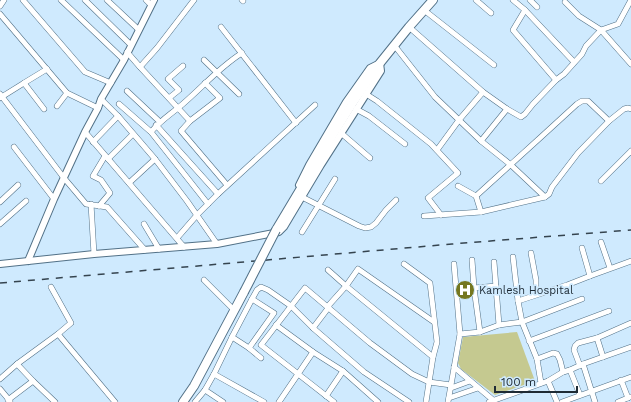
<svg xmlns="http://www.w3.org/2000/svg" width="631" height="402" viewBox="0 0 631 402" font-family="'Work Sans',sans-serif">
	<style>
		.green { fill: #c5c990 }
		.lines { fill: none; stroke-linecap: round; stroke-linejoin: round }
		.minor-casing { stroke: #527187; stroke-width: 6 }
		.tertiary-casing { stroke: #527187; stroke-width: 8 }
		.primary-casing { stroke: #527187; stroke-width: 10 }
		.minor { stroke: #fff; stroke-width: 5 }
		.tertiary { stroke: #fff; stroke-width: 6 }
		.primary { stroke: #fff; stroke-width: 8 }
		.rail { stroke: #35444f; stroke-width: 1.5; stroke-dasharray: 7 7; stroke-linecap: butt }
		.primary-bridge-casing { stroke: #527187; stroke-width: 10; stroke-linecap: butt }
		.primary-bridge { stroke: #fff; stroke-width: 8 }
		.labels { text-anchor: middle; dominant-baseline: central; stroke-width: 3.5; stroke-linejoin: round; paint-order: stroke }
		.poi-label { font-size: 11px; fill: #1e2b35; stroke: #cfeafe; text-anchor: start }
	</style>
	<rect width="100%" height="100%" fill="#cfeafe"/>
	<!-- green -->
	<path class="green" d="M517 332 535 381 495 395 461 369 458 363 463 337Z"/>
	<g class="lines">
		<!-- minor casing -->
		<g class="minor-casing">
			<g id="minor">
				<path d="M23 0 85 72 111 83"/>
				<path d="M61 0 124 60"/>
				<path d="M85 0 131 45"/>
				<path d="M107 0 139 30"/>
				<path d="M146 0 151 5"/>
				<path d="M242 0 243 1"/>
				<path d="M476 0 491 13"/>
				<path d="M513 0 525 10 574 62"/>
				<path d="M530 0 537 7"/>
				<path d="M565 2 579 16 601 30 631 64"/>
				<path d="M0 6 4 0"/>
				<path d="M424 10 494 65"/>
				<path d="M525 10 513 30 556 80"/>
				<path d="M0 14 67 93 98 108"/>
				<path d="M221 27 296 123"/>
				<path d="M409 27 483 92 507 109 521 117 525 114 533 104 556 80 564 74 582 54 586 46 601 30 618 24 631 0"/>
				<path d="M394 45 435 97 481 141 511 165 545 197"/>
				<path d="M127 52 140 67 190 121 220 98 205 83"/>
				<path d="M204 60 239 94"/>
				<path d="M140 67 157 48 194 0"/>
				<path d="M24 83 47 69"/>
				<path d="M127 91 160 122"/>
				<path d="M0 94 64 178 86 204 107 207 145 250"/>
				<path d="M366 94 377 101 431 144 458 173 428 198 441 215"/>
				<path d="M0 98 24 83 44 109"/>
				<path d="M169 98 179 90 168 79 183 66"/>
				<path d="M101 99 118 116 155 159 187 201 217 244"/>
				<path d="M119 104 151 132 208 204"/>
				<path d="M57 106 67 93"/>
				<path d="M356 109 369 116 405 144"/>
				<path d="M190 121 181 131 227 185"/>
				<path d="M156 125 218 194"/>
				<path d="M85 132 184 247"/>
				<path d="M151 132C159 122 168 116 178 108 200 90 218 68 242 53"/>
				<path d="M341 133 370 158"/>
				<path d="M481 141 507 109"/>
				<path d="M93 142 118 116"/>
				<path d="M14 147 54 199"/>
				<path d="M437 150 459 120 483 92"/>
				<path d="M108 159 133 134"/>
				<path d="M601 181 631 151"/>
				<path d="M129 183 155 159"/>
				<path d="M458 186 476 196 481 212"/>
				<path d="M476 196 541 137 577 104 582 101H588L609 121"/>
				<path d="M302 197 359 226 365 228 371 227 376 223 386 210 396 200"/>
				<path d="M0 202 18 185"/>
				<path d="M91 204 94 254"/>
				<path d="M99 206 110 193 101 180 93 176 105 156"/>
				<path d="M424 216 481 212 545 197 549 194 552 187 578 153 609 121 624 109 628 108 631 109"/>
				<path d="M0 224 26 201"/>
				<path d="M144 224 159 249"/>
				<path d="M302 232 335 179"/>
				<path d="M177 238 197 215 218 194 315 105"/>
				<path d="M601 242 610 268"/>
				<path d="M582 248 590 276"/>
				<path d="M531 253 536 280V294"/>
				<path d="M513 257 518 301 522 322 582 299"/>
				<path d="M472 260 474 288 480 332"/>
				<path d="M494 262 499 325"/>
				<path d="M404 264 430 283 437 342 433 357 426 402"/>
				<path d="M454 264 460 334"/>
				<path d="M328 270 346 286 433 357"/>
				<path d="M204 280 234 310"/>
				<path d="M51 287 71 323 58 334 115 402"/>
				<path d="M474 288 496 286"/>
				<path d="M518 301 567 285 590 276 631 261"/>
				<path d="M276 325 313 352 343 371 378 402"/>
				<path d="M313 328 329 307V305L346 286 358 269 434 322"/>
				<path d="M232 337 249 348 261 358"/>
				<path d="M597 338 603 357"/>
				<path d="M529 341 609 311"/>
				<path d="M249 348 274 313 252 299"/>
				<path d="M537 359 553 353 557 354 560 360 563 372"/>
				<path d="M17 364 33 381 55 402"/>
				<path d="M583 364 595 402"/>
				<path d="M580 366 574 350 575 346 578 343 597 338 631 323"/>
				<path d="M454 367 493 400"/>
				<path d="M570 370 580 395"/>
				<path d="M214 374 264 402"/>
				<path d="M0 379 17 364 58 334"/>
				<path d="M621 380 628 398"/>
				<path d="M548 381 557 402"/>
				<path d="M451 388 470 381"/>
				<path d="M0 389 10 401"/>
				<path d="M205 390 223 402"/>
				<path d="M326 396 343 371"/>
				<path d="M449 398 478 388"/>
				<path d="M8 400 33 381"/>
				<path d="M195 402 205 390 214 374 232 337 252 299 257 290 261 287 268 290 291 306 313 328 364 372 409 402"/>
				<path d="M279 402 313 352"/>
				<path d="M334 402 261 345 305 288 370 343 412 374 429 382 451 385"/>
				<path d="M448 402 460 334 480 332 499 325 522 322 537 359 541 383"/>
				<path d="M489 402 548 381 563 372 570 370 583 364 631 347"/>
				<path d="M562 402 631 377"/>
				<path d="M618 402 630 397"/>
			</g>
		</g>
		<!-- tertiary casing -->
		<g class="tertiary-casing">
			<g id="tertiary">
				<path d="M28 261 54 199 85 132 98 108 101 99 124 60 154 0"/>
				<path d="M0 264 94 254 217 244 279 232 284 227 321 165 381 71 380 63 370 68 346 102 309 165 299 185"/>
			</g>
		</g>
		<!-- primary casing -->
		<g class="primary-casing">
			<g id="primary">
				<path d="M276 230 334 133 354 101 380 63 409 27 433 0"/>
				<path d="M183 402 194 386 244 292"/>
			</g>
		</g>
		<!-- minor -->
		<use href="#minor" class="minor"/>
		<!-- tertiary -->
		<use href="#tertiary" class="tertiary"/>
		<!-- primary -->
		<use href="#primary" class="primary"/>
		<!-- rail -->
		<path class="rail" d="M0 283 452 244 631 230"/>
		<!-- primary-bridge casing -->
		<g class="primary-bridge-casing">
			<path id="primary-bridge" d="M244 292 276 230"/>
		</g>
		<!-- primary-bridge -->
		<use href="#primary-bridge" class="primary-bridge"/>
	</g>
	<!-- icons -->
	<defs>
		<g id="hospital-disc" transform="scale(1)"><circle r="9.5" fill="#75771f" stroke="#cfeafe"/><path d="M-5-5h3v3.5h4V-5h3V5h-3V1.5h-4V5h-3Z" fill="#fff"/></g>
	</defs>
	<g fill-rule="evenodd">
		<use href="#hospital-disc" x="465" y="290"/>
	</g>
	<g class="labels">
		<!-- poi labels -->
		<g class="poi-label">
			<text x="479" y="290">Kamlesh Hospital</text>
		</g>
	</g>
	<!-- scale -->
	<path d="M495 386v6h82v-6" fill="none" stroke="#1e2b35" stroke-width="2"/>
	<text x="501" y="386" font-size="12" fill="#1e2b35" stroke="#cfeafe" stroke-width="3" paint-order="stroke">100 m</text>
</svg>
